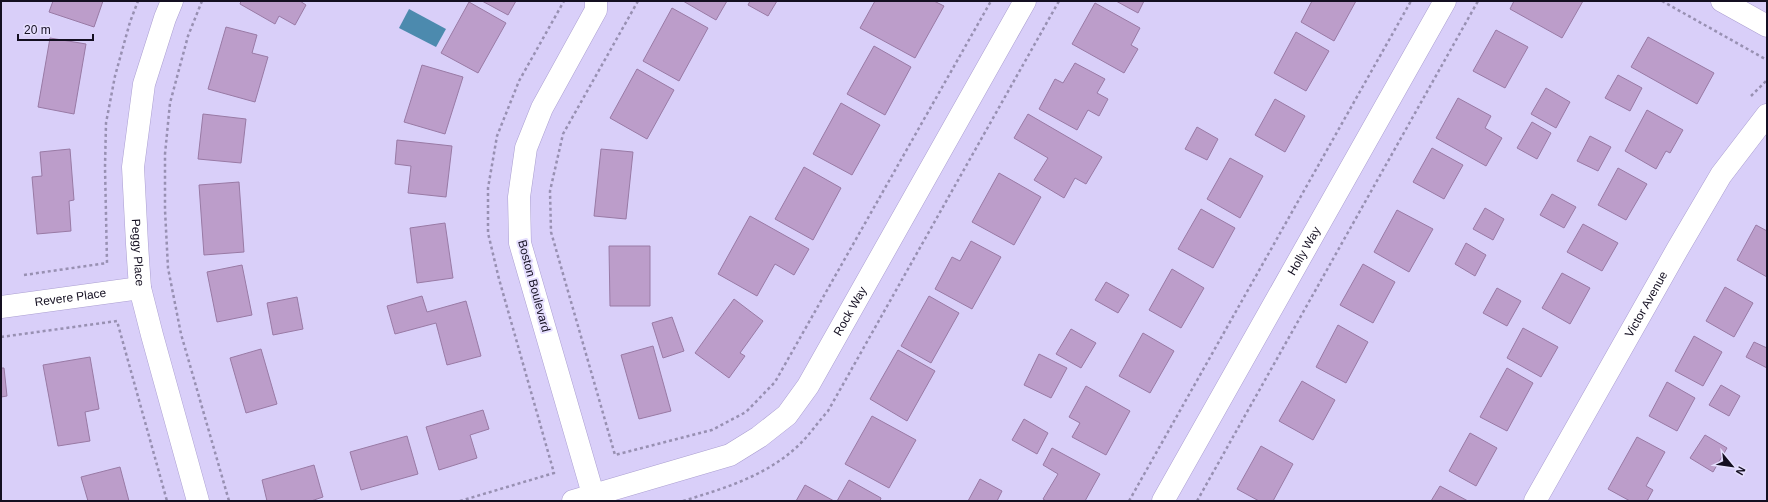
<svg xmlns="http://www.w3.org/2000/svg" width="1768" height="502" viewBox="0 0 1768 502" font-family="Helvetica,sans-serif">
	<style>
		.water { fill: #4c8aae }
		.building { fill: #bc9dca; stroke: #997aa5 }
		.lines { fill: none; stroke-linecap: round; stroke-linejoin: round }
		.street-casing { stroke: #ab9fd1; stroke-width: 23 }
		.path { stroke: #9890b2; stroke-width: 2.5; stroke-dasharray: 3 3; stroke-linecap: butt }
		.street { stroke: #fff; stroke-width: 22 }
		.labels { text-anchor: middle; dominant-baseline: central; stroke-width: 4; stroke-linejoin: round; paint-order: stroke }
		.street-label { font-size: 12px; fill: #140f21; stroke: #e5defe }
	</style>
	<rect width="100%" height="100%" fill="#d9cff9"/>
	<!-- water -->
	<path class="water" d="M409 9 446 29 436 47 399 28Z"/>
	<!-- building -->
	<g class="building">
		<path d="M53 1H103L94 27 49 12Z"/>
		<path d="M241 1H300L306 5 295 25 279 16 275 24 240 4Z"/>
		<path d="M482 1H516L508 15Z"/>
		<path d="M683 1H727L716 20Z"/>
		<path d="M750 1H777L768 16 748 5Z"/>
		<path d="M875 1H934L944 6 915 58 860 28Z"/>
		<path d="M1116 1H1144L1138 13Z"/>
		<path d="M1312 1H1356L1334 41 1301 22Z"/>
		<path d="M1514 1H1583L1562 38 1510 9Z"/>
		<path d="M469 2 506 23 478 73 441 53Z"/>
		<path d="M1095 3 1140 28 1131 45 1138 49 1124 73 1072 44Z"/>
		<path d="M672 8 708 28 679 81 643 61Z"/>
		<path d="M226 27 257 35 252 53 268 57 255 102 208 89Z"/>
		<path d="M1496 30 1528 47 1505 88 1473 71Z"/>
		<path d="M1296 32 1329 51 1306 91 1274 73Z"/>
		<path d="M1648 37 1714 73 1697 104 1631 67Z"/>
		<path d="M50 38 86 44 74 114 38 107Z"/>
		<path d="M874 46 911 67 885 115 847 94Z"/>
		<path d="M1075 63 1105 79 1097 93 1108 99 1099 116 1088 110 1077 130 1039 109 1055 79 1063 83Z"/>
		<path d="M422 65 463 77 445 134 404 122Z"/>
		<path d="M637 69 674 90 647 139 610 118Z"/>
		<path d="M1618 75 1642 88 1630 111 1605 98Z"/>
		<path d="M1546 88 1570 102 1556 128 1531 114Z"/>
		<path d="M1458 98 1491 116 1485 128 1502 138 1486 166 1436 138Z"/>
		<path d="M1275 99 1305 116 1285 152 1255 135Z"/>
		<path d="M841 103 880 125 852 175 813 154Z"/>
		<path d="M1647 110 1683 130 1670 153 1666 151 1656 169 1625 151Z"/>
		<path d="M203 114 246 119 241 163 198 159Z"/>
		<path d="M1028 114 1102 157 1086 184 1075 178 1064 198 1034 180 1048 158 1014 138Z"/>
		<path d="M1532 122 1551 133 1537 159 1517 148Z"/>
		<path d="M1197 127 1218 139 1207 160 1185 149Z"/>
		<path d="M1590 136 1611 147 1598 171 1577 161Z"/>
		<path d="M397 140 452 146 446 197 408 193 411 166 395 164Z"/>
		<path d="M1432 148 1463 165 1444 199 1413 182Z"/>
		<path d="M70 149 74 200 69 201 71 231 37 234 32 177 42 176 40 152Z"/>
		<path d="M601 149 633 152 626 219 594 216Z"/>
		<path d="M1230 158 1263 176 1240 218 1207 199Z"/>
		<path d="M804 167 841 188 813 240 775 219Z"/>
		<path d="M1618 168 1647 184 1626 220 1598 205Z"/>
		<path d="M999 173 1041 197 1014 245 972 222Z"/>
		<path d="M239 182 244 252 204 255 199 185Z"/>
		<path d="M1552 194 1576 207 1564 228 1540 215Z"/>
		<path d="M1485 208 1504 219 1493 240 1473 229Z"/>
		<path d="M1201 209 1235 228 1213 268 1178 249Z"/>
		<path d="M1397 210 1433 229 1409 272 1374 252Z"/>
		<path d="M750 216 809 249 794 275 775 264 757 296 718 274Z"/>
		<path d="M445 223 453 278 417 283 410 228Z"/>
		<path d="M1583 224 1618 243 1602 271 1567 252Z"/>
		<path d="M1756 225 1767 231V277L1737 260Z"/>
		<path d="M971 241 1001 257 972 309 935 289 952 257 960 261Z"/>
		<path d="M1466 243 1486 255 1475 276 1455 264Z"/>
		<path d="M609 246H650V306H610Z"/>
		<path d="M1363 264 1395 282 1373 323 1340 305Z"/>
		<path d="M242 265 252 315 217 322 207 272Z"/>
		<path d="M1172 269 1204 288 1181 328 1149 310Z"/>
		<path d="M1562 273 1590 288 1570 324 1542 308Z"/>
		<path d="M1106 282 1129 295 1118 313 1095 300Z"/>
		<path d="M1725 287 1753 303 1734 337 1706 321Z"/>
		<path d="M1497 288 1521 301 1507 326 1483 313Z"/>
		<path d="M422 296 427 312 466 301 481 356 447 365 436 323 395 334 387 306Z"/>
		<path d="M929 296 959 313 931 363 901 346Z"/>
		<path d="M297 297 303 329 273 335 267 303Z"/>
		<path d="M734 299 763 321 740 353 745 356 729 378 695 353Z"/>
		<path d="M672 317 684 351 663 358 652 323Z"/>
		<path d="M1338 325 1368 342 1346 383 1316 367Z"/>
		<path d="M1523 328 1558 347 1541 377 1507 358Z"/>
		<path d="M1071 329 1096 343 1081 368 1056 354Z"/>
		<path d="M1143 333 1174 351 1150 393 1119 376Z"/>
		<path d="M1694 336 1722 352 1703 386 1675 371Z"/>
		<path d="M1754 342 1767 348V368L1746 357Z"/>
		<path d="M653 346 671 411 639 419 621 355Z"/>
		<path d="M261 349 277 404 246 413 230 358Z"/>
		<path d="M898 350 935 371 907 421 870 399Z"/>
		<path d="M1039 354 1067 368 1051 398 1024 385Z"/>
		<path d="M90 357 99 409 85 412 90 441 58 446 43 365Z"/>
		<path d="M1 368H4L7 396 1 397Z"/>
		<path d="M1507 368 1533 383 1507 431 1480 417Z"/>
		<path d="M1302 381 1335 400 1313 440 1279 421Z"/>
		<path d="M1667 382 1695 398 1677 431 1649 416Z"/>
		<path d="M1721 385 1740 396 1729 416 1709 405Z"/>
		<path d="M1086 386 1130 411 1106 455 1072 437 1080 423 1069 417Z"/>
		<path d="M483 410 489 429 470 435 477 458 439 470 426 427Z"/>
		<path d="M872 416 916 440 889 488 845 464Z"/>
		<path d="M1024 419 1048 433 1037 454 1012 440Z"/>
		<path d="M1470 433 1497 448 1476 486 1449 471Z"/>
		<path d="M1705 435 1727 448 1713 472 1690 458Z"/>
		<path d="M407 436 418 474 361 490 350 452Z"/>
		<path d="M1637 437 1665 452 1646 486 1653 490 1647 501H1630L1608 489Z"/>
		<path d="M1261 446 1293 464 1273 501H1259L1237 489Z"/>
		<path d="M1052 448 1100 474 1085 501H1046L1043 499 1058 474 1043 465Z"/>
		<path d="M314 465 323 497 311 501H267L262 480Z"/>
		<path d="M120 467 129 501H88L81 477Z"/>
		<path d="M980 479 1002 491 997 501H968Z"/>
		<path d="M849 480 881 498 880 501H837Z"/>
		<path d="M805 485 834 501H796Z"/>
		<path d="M1440 486 1468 501H1431Z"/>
	</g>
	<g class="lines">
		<!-- street casing -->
		<g class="street-casing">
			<g id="street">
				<path id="s1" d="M172 1 165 18 144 84 133 167 137 244 140 288 152 335 198 501"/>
				<path d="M1722 1 1767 26"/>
				<path id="s2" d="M1 307 140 288"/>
				<path id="s3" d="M573 501 730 455 759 437 787 415 808 386 1025 1"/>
				<path d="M595 501 520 243 519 197 526 148 542 108 596 10V1"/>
				<path id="s4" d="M1163 501 1445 1"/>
				<path id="s5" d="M1535 501 1677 250 1721 175 1767 115"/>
			</g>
		</g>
		<!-- path -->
		<g class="path">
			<path d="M202 1 188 36 170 103 165 154V210L168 268 181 334 229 501"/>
			<path d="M638 1 563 134 550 191 551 232 615 455 712 430 746 412 775 382 991 1"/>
			<path d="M1662 1 1767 60"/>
			<path d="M1751 96 1767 80"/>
			<path d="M24 275 107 263 105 167 106 123 115 76 130 22 138 1"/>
			<path d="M1 337 117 321 167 501"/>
			<path d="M460 501 554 473 499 279 488 233V188L497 136 519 81 564 1"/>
			<path d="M683 501C725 488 767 476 800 444 810 434 818 422 828 411L1059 1"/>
			<path d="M1129 501 1411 1"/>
			<path d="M1197 501 1478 1"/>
		</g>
		<!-- street -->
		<use href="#street" class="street"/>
	</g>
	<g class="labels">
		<!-- street labels -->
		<g class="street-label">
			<text stroke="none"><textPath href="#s4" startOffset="287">Holly Way</textPath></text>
			<text stroke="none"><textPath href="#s1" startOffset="257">Peggy Place</textPath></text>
			<text transform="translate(534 286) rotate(75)">Boston Boulevard</text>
			<text stroke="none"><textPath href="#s2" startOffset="70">Revere Place</textPath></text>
			<text stroke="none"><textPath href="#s5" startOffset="226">Victor Avenue</textPath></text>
			<text stroke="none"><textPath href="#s3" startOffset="355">Rock Way</textPath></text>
		</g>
	</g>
	<!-- border -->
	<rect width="1768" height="502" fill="none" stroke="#140f21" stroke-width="4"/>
	<!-- north arrow -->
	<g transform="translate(1732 466) rotate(119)" stroke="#e5defe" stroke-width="3" paint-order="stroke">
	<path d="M0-3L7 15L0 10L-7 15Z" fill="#140f21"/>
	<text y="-6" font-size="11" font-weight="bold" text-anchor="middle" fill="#140f21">N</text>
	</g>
	<!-- scale -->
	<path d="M18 34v6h75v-6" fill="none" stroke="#140f21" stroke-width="2"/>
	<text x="24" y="34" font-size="12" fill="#140f21" stroke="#e5defe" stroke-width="3" paint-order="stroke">20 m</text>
</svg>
